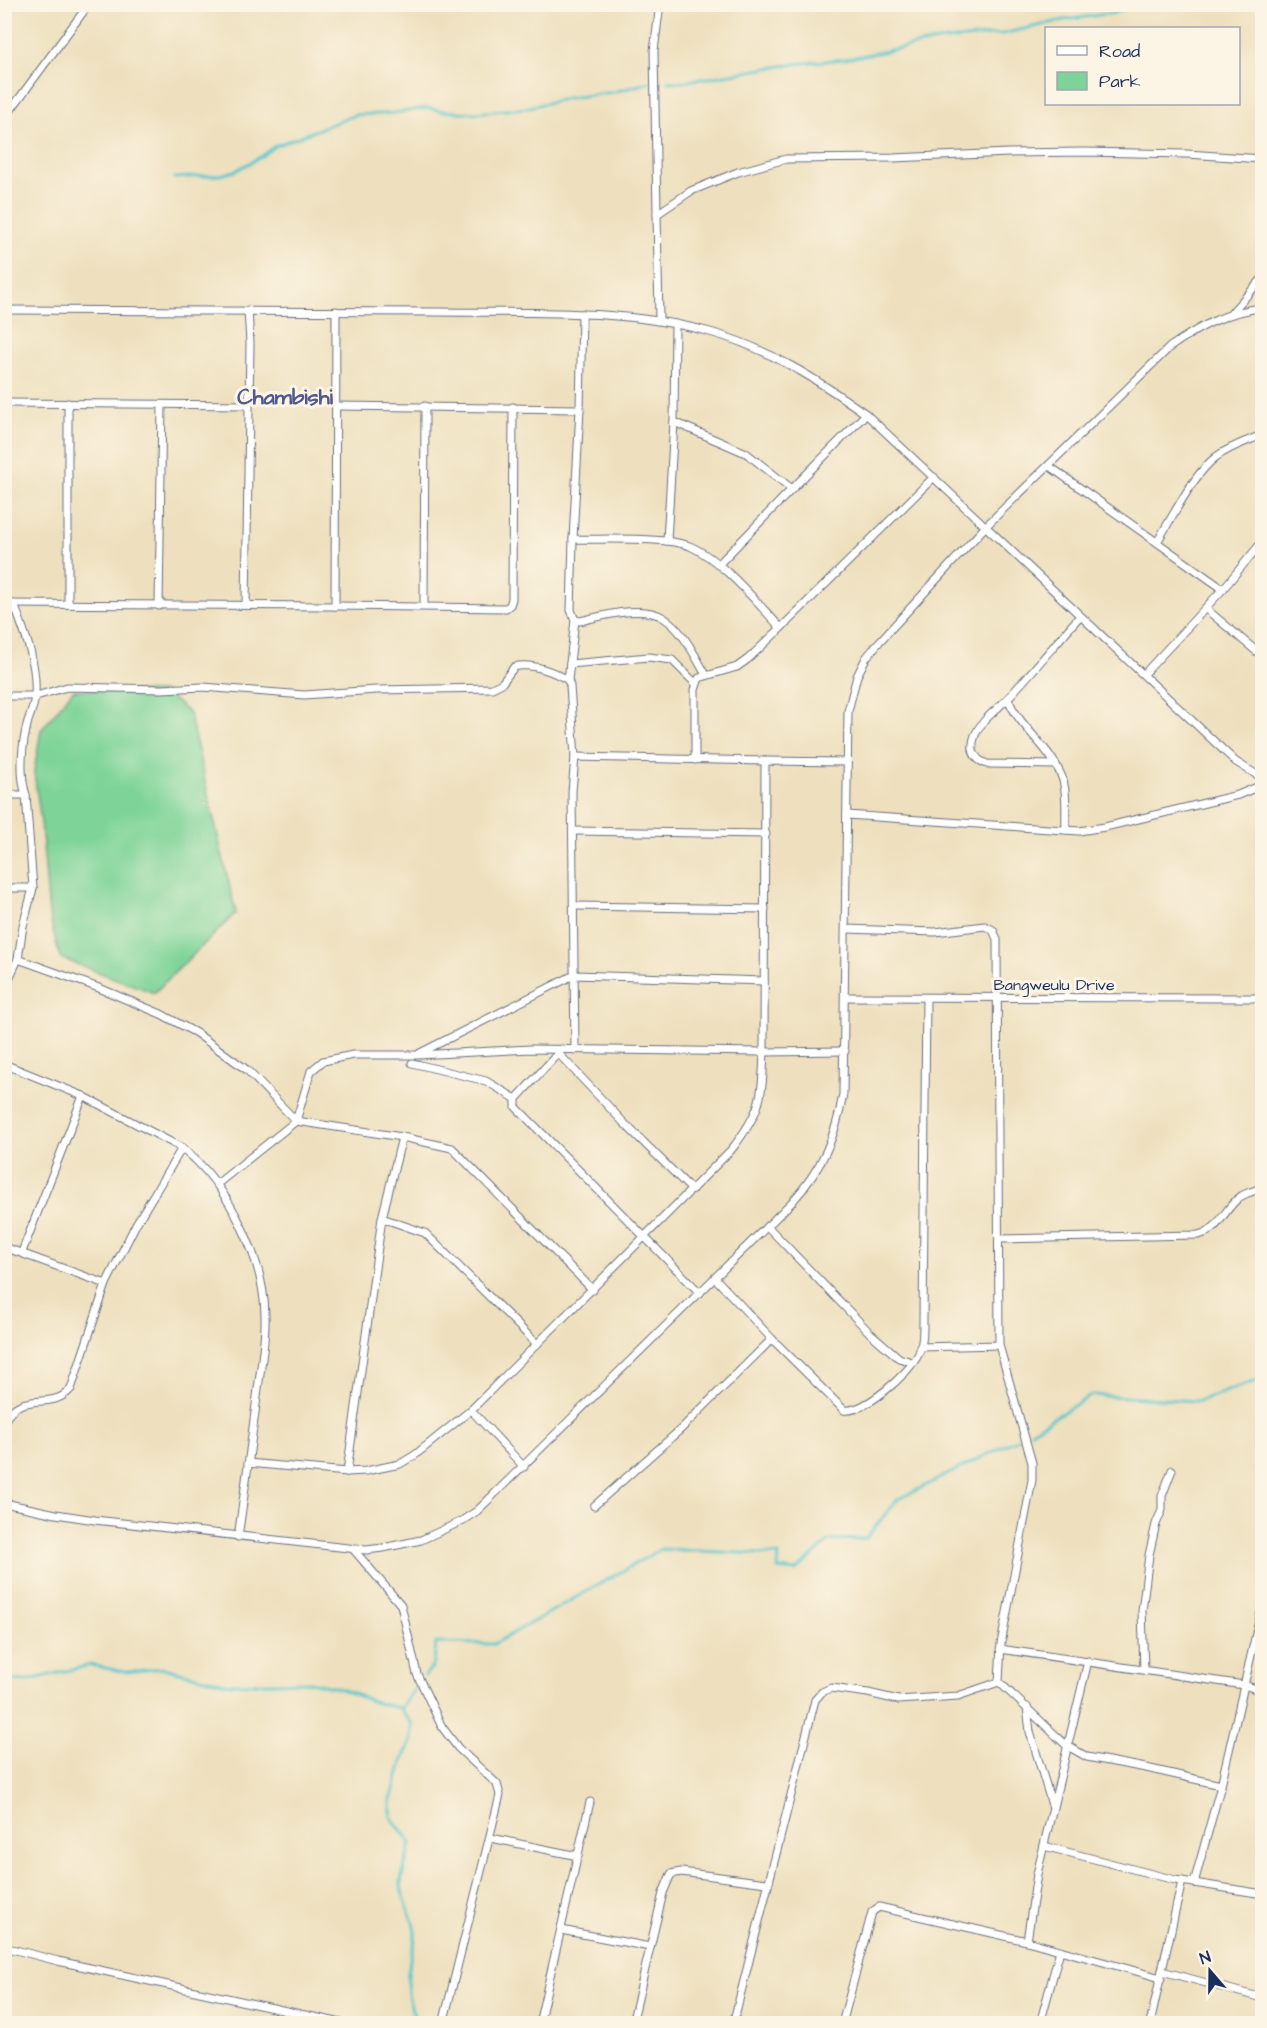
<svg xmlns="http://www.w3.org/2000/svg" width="1267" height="2028" viewBox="0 0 1267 2028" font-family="'Architects Daughter',sans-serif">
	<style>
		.green { fill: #7ed498; stroke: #4c827b; stroke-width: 1.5 }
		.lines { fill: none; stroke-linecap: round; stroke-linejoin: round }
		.stream { stroke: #56c4ca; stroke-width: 3 }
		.street-casing { stroke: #656d80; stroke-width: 9 }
		.street { stroke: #fff; stroke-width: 7 }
		.labels { text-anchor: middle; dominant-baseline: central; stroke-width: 6; stroke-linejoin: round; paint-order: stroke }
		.street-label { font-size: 16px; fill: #1b2f5e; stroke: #fcf5e5 }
		.district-label { font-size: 22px; font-weight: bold; fill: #51578f; stroke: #fcf5e5 }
	</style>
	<rect width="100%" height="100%" fill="#fcf5e5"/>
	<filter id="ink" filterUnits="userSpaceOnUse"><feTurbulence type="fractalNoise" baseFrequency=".0167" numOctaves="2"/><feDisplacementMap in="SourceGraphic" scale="12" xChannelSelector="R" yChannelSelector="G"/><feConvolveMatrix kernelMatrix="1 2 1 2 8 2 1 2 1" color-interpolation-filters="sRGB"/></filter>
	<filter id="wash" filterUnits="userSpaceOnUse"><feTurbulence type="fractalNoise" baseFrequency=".008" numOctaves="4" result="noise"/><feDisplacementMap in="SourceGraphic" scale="24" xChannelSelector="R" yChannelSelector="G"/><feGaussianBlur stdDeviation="1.35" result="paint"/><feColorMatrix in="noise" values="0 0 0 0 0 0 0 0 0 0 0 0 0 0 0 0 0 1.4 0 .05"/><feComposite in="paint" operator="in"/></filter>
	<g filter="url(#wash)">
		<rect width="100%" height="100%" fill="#eee0be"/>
		<!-- green -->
		<path class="green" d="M73 690 164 692 189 713 236 913 154 993 60 958 49 914 41 822 34 772 41 730Z"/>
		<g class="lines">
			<!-- stream -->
			<g class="stream">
				<path d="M668 82H682L794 64 845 59 937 41 1002 34 1064 20 1114 13 1136 4"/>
				<path d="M174 178 220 175 235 171 262 156 275 146 355 115 394 113 427 108 443 111 475 113 525 108 568 98 614 92 650 82"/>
				<path d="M1031 1431 1092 1395 1198 1401 1262 1379"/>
				<path d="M425 1676 434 1664 436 1643 494 1644 661 1549 779 1555 778 1569 796 1571 829 1541 866 1538 897 1500 1018 1439"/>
				<path d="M4 1680 26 1681 90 1665 126 1672 163 1668 230 1684 311 1682 341 1689 377 1703 400 1708 415 1689"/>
				<path d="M400 1708 412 1724 411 1742 403 1759 391 1800V1817L411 1843C409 1853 401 1876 401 1884 402 1903 416 1918 415 1937 415 1945 411 1953 410 1960 406 1982 406 1999 416 2019"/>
			</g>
		</g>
	</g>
	<g filter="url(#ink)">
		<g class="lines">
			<!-- street casing -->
			<g class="street-casing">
				<g id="street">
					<path d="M4 119 89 4"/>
					<path d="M657 214 691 191 738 172 786 159 893 158 1009 153 1084 152 1187 154 1262 159"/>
					<path d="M4 310C148 310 292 310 435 312 527 313 621 308 710 332 768 348 818 380 866 414L1236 762 1262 778"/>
					<path d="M1232 312 1262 279"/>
					<path d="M582 314 580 409 573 539C602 540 668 536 692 547 724 562 757 603 781 628L934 477"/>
					<path d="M659 320 654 51 660 4"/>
					<path d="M4 403 249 405"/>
					<path d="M336 406 580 409"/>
					<path d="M674 422 746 453 792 489 866 414"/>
					<path d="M1049 466 1223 589 1262 542"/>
					<path d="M667 541 674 422 675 324"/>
					<path d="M1157 542C1172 518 1194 473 1216 457 1229 447 1247 441 1262 435"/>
					<path d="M718 565 792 489"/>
					<path d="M4 604 335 606 336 311"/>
					<path d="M68 604V403"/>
					<path d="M246 605 250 343 248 310"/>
					<path d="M159 606 162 405"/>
					<path d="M335 606 506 608 510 605 512 599 513 407"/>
					<path d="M424 606 425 406"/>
					<path d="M1206 609 1262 656"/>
					<path d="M575 620 580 621C603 616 643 604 664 618 683 630 695 656 706 675"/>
					<path d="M570 664 649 657 672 660 696 684"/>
					<path d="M1144 674 1223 589"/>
					<path d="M568 680 575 620 571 610 573 539"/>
					<path d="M4 696H36L67 687 162 689 203 687 304 695 376 690 492 688 502 683 514 667C531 663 552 671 568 680L570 686 575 757"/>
					<path d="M1008 699C1020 728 1049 746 1061 775 1068 791 1065 813 1066 830"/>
					<path d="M695 760V690L699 678 737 667 748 659 781 628"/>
					<path d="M1056 765 987 764C973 759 970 749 975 735 982 719 997 710 1009 697 1033 671 1056 643 1080 616"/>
					<path d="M4 795H26"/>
					<path d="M847 815 1079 831 1105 827 1238 795 1262 785"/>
					<path d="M573 831 766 834"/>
					<path d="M4 888H33"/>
					<path d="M575 906 765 909"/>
					<path d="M846 929 935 932 985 926 993 930 997 939 999 1345 920 1347"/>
					<path d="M18 959 99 988 161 1014 196 1033 247 1070 296 1121 402 1137 452 1148 593 1290"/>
					<path d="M4 989 18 959 23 926 33 888 26 795C19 773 22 744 28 721 31 713 35 703 35 694 37 662 25 634 14 604"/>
					<path d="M846 997 1262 998"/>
					<path d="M562 1049 516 1099V1107L700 1293"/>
					<path d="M575 1050 572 792 575 757 765 761"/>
					<path d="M420 1053 574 975 764 981"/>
					<path d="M558 1053 625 1124 692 1190"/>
					<path d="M412 1063 486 1081 516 1099"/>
					<path d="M4 1064 83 1096 182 1148C227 1183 264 1258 265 1315 266 1342 260 1370 257 1397 251 1443 245 1490 238 1537"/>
					<path d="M217 1184 296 1121 311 1071 323 1061 353 1055H417L531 1049 764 1052 845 1051"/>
					<path d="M382 1218 425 1233 537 1344"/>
					<path d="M767 1226 870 1333 899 1358 912 1362"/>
					<path d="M1000 1239 1198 1235C1221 1230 1223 1209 1240 1197 1247 1192 1255 1191 1262 1188"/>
					<path d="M4 1247 106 1284"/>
					<path d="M22 1252 83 1096"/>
					<path d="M715 1278 772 1339 844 1410C865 1413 909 1373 918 1355 923 1345 923 1333 923 1322L926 998"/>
					<path d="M999 1345 1032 1463V1480L1001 1644 999 1682 1066 1745 1087 1757 1146 1768 1221 1785"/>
					<path d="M471 1410 524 1467"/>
					<path d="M4 1422C22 1387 49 1413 71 1389L106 1284 136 1224 182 1148"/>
					<path d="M248 1463 347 1472 366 1471 400 1464 415 1455 471 1410 732 1149C761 1111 762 1100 764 1052L765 761 846 762"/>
					<path d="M347 1472 382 1218 402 1137"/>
					<path d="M4 1503 56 1514 95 1520 366 1550 383 1548 421 1540 460 1522 477 1511 792 1202C821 1170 836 1137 843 1094L848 711 857 676 866 658 879 642 986 526 1170 347C1199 327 1227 311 1262 308"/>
					<path d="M594 1506 681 1429 772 1339"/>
					<path d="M354 1550 401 1605 417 1674 442 1727 458 1748 497 1784 500 1795 443 2024"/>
					<path d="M1000 1649 1244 1685 1262 1691"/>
					<path d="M1144 1670 1142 1611 1149 1555 1156 1524 1162 1510V1496L1172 1470"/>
					<path d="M1027 1707 1030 1732 1052 1805"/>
					<path d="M491 1838 578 1856"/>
					<path d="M1044 1846 1175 1880 1257 1893"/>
					<path d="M1194 1883 1221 1785 1262 1608"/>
					<path d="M561 1930 650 1947"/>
					<path d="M1027 1941 1037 1874 1088 1661"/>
					<path d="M4 1947 58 1961 346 2024"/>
					<path d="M1162 1971 1262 1998"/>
					<path d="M539 2024 590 1802"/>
					<path d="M632 2024 663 1893 671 1874 681 1872 767 1883"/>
					<path d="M733 2024 815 1700 822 1692 831 1688 868 1693 898 1700 958 1696 999 1682"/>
					<path d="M842 2024 872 1912 879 1907 1027 1941 1161 1978"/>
					<path d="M1040 2024 1060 1950"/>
					<path d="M1150 2024 1182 1881"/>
				</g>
			</g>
			<!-- street -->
			<use href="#street" class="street"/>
		</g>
	</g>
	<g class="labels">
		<!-- street labels -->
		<g class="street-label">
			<text x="1054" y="985">Bangweulu Drive</text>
		</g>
		<!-- district labels -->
		<g class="district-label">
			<text x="285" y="397">Chambishi</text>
		</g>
	</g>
	<!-- margin -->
	<rect width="1267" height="2028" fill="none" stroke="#fcf5e5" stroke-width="24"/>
	<!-- legend -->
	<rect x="1045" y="27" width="195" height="78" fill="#fcf5e5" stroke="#a2a6af" stroke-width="1.5"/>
	<rect x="1057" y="46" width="30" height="9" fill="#ffffff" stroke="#a2a6af" stroke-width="1.5"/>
	<text x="1099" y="57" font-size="18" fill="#1b2f5e">Road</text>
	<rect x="1057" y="72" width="30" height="18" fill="#7ed498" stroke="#a2a6af" stroke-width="1.5"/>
	<text x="1099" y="87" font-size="18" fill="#1b2f5e">Park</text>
	<!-- north arrow -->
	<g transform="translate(1210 1971) rotate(340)" stroke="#fcf5e5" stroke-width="4.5" paint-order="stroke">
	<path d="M0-4.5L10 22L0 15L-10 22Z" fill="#1b2f5e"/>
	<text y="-9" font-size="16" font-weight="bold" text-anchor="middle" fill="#1b2f5e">N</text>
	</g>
</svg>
